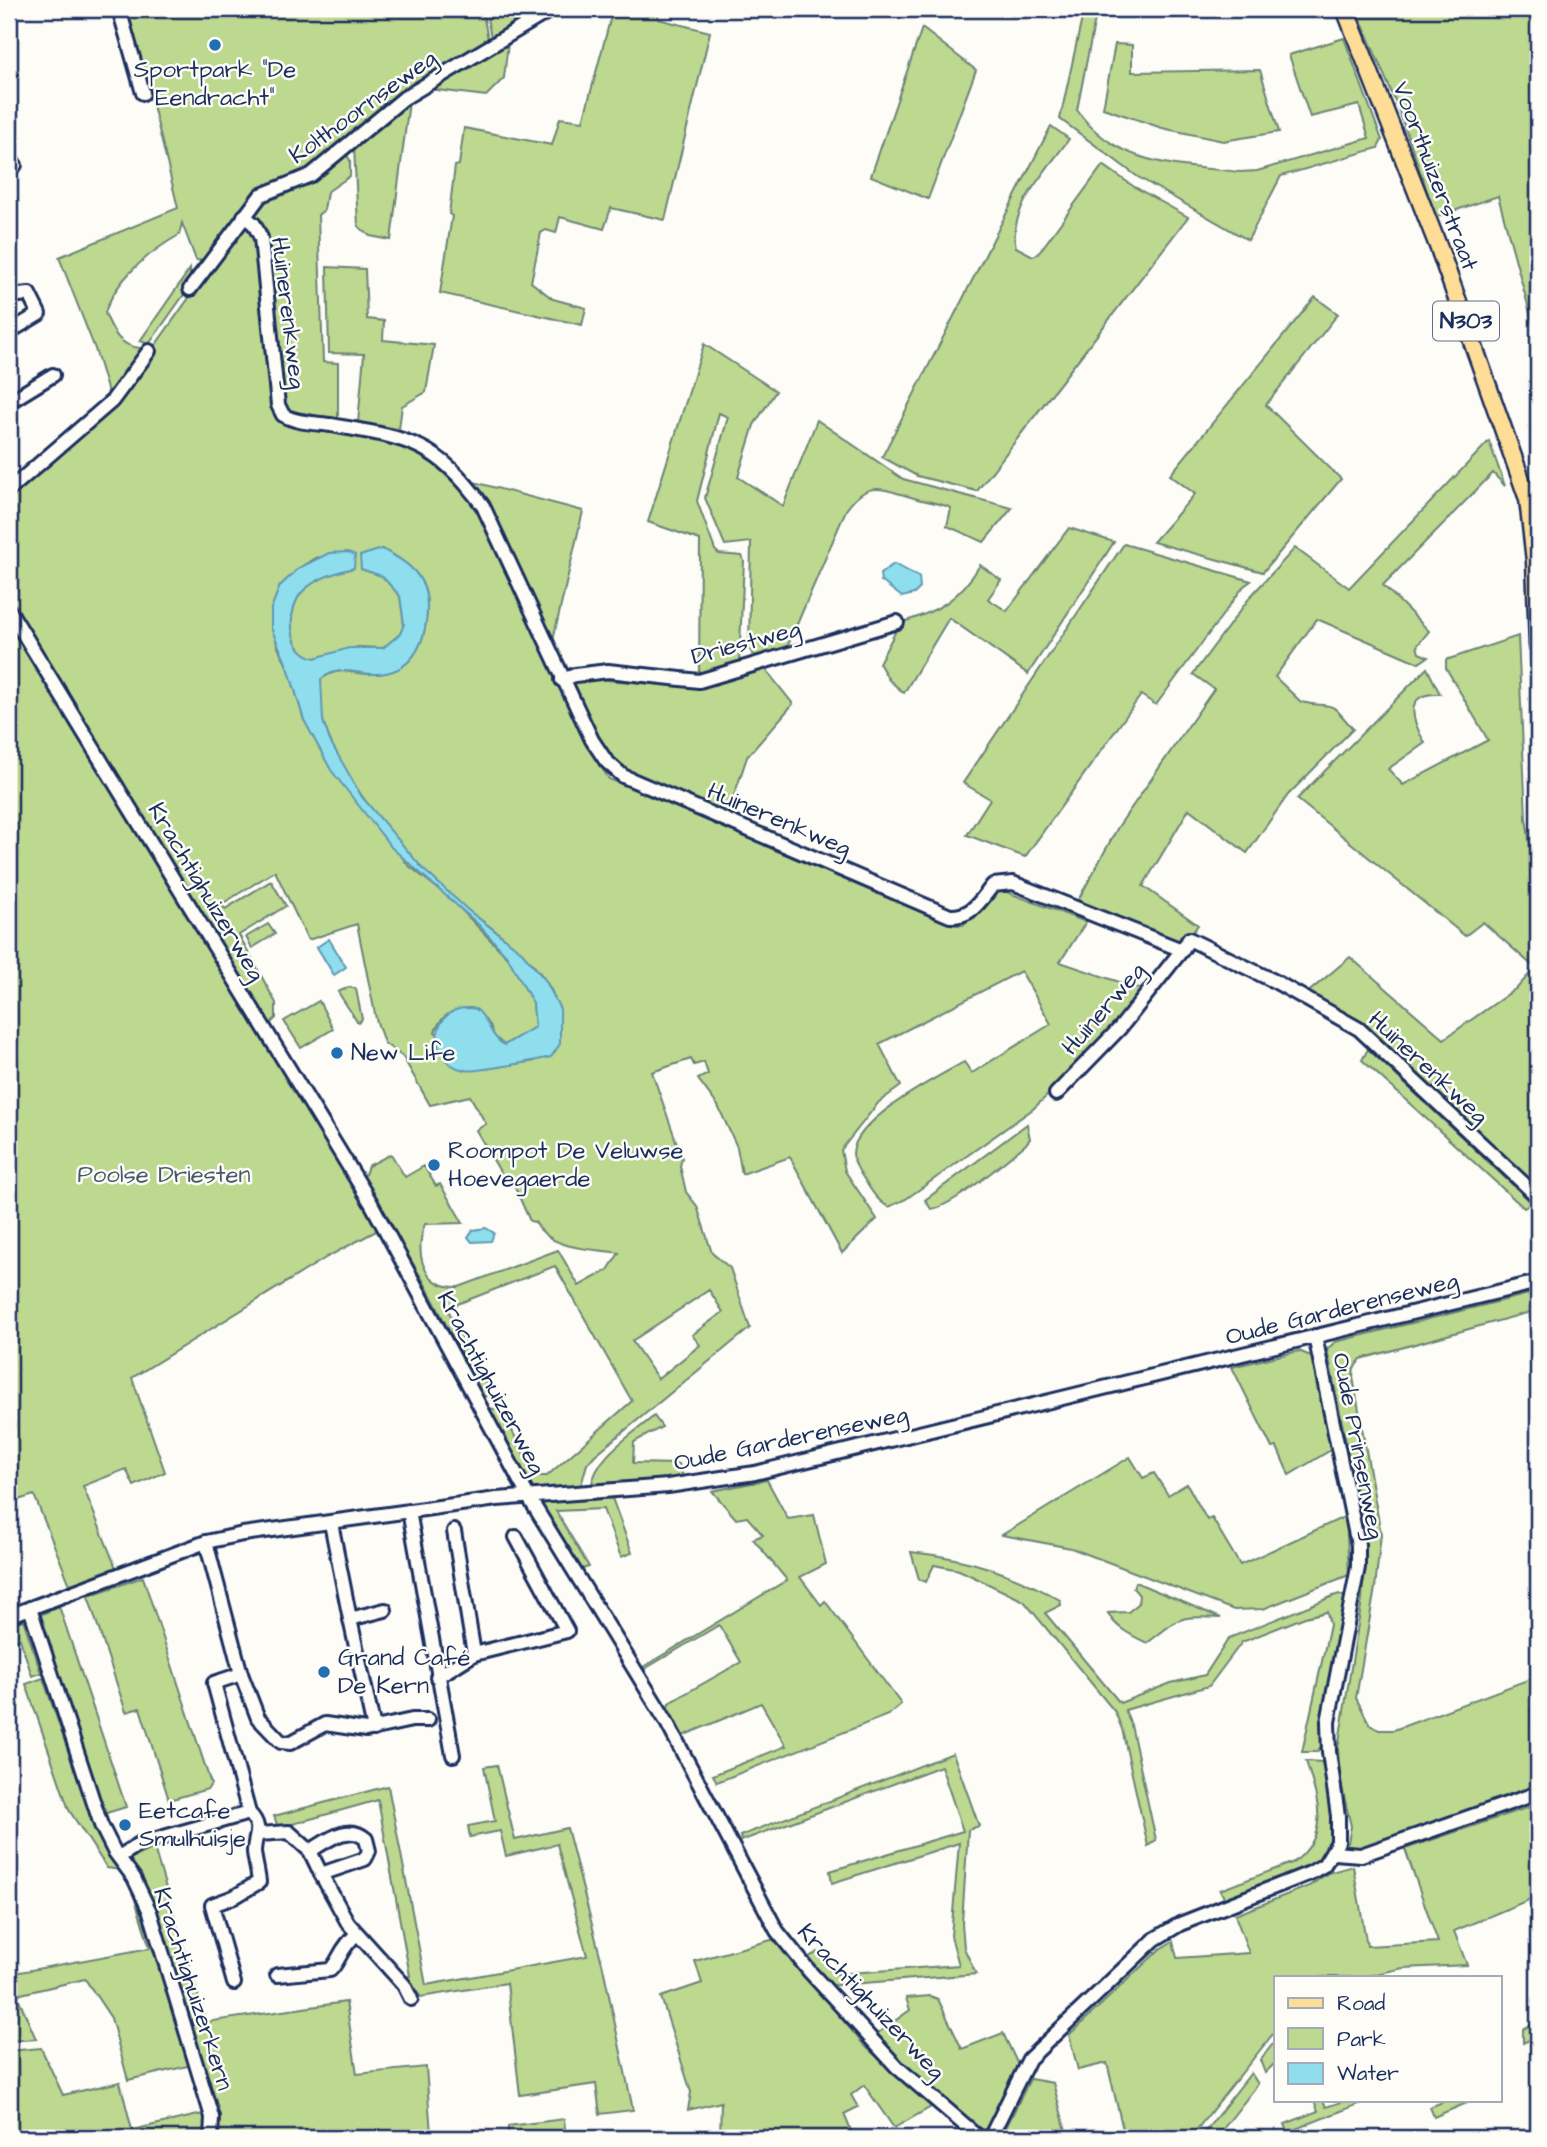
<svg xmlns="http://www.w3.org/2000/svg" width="1547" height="2147" viewBox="0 0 1547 2147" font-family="'Architects Daughter',sans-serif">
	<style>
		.green { fill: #bdd88f; stroke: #6c8476; stroke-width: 2; fill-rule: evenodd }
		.water { fill: #8fdeee; stroke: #6198b4; stroke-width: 2 }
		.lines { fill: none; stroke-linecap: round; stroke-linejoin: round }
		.minor-casing { stroke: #1b2f5e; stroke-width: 18 }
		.major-casing { stroke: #1b2f5e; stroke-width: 21 }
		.minor { stroke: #fdfcf7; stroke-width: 12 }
		.major { stroke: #fedd96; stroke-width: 16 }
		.poi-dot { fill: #1f6fb2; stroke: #fdfcf7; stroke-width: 2.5 }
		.labels { text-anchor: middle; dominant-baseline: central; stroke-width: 5; stroke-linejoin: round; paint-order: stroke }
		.shield { fill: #fdfcf7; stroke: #5f6c8c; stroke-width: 2 }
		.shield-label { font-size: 23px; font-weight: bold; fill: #1b2f5e }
		.poi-label { font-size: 24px; fill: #1b2f5e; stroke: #fdfcf7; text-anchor: start }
		.street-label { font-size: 24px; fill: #1b2f5e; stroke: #fdfcf7 }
		.park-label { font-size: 24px; fill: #44596a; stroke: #fdfcf7 }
	</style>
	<rect width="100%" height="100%" fill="#fdfcf7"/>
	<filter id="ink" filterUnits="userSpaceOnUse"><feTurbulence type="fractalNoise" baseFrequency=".0143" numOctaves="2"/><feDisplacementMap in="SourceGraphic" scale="14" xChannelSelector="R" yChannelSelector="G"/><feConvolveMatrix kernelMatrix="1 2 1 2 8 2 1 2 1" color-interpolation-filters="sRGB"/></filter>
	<g filter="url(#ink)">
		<!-- green -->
		<g class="green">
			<path d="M122 9H482L488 39 414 83 313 166 254 191 256 194 204 261 196 260 182 223 179 235C149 252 115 280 105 313 113 332 119 346 140 348L143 352 110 399 95 349 59 257 178 208 151 97H147Z"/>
			<path d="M485 9H515L512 26 491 37Z"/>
			<path d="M613 9H659L658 19 710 32 665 220 611 208 604 229 560 217 556 233 546 230 541 233 531 282 553 299 586 308 582 325 440 293 452 216 449 214 455 166 459 165 464 128 552 145 560 118 583 121Z"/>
			<path d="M1084 9H1097L1077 110C1117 167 1178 165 1240 172L1257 171 1369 138 1359 105 1310 117 1289 55 1344 38 1382 140 1378 148 1281 176 1248 240 1138 177 1060 119Z"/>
			<path d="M1356 9H1538V342L1498 196 1436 217 1397 105Z"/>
			<path d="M922 28 976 70 928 199 871 176Z"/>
			<path d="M508 43 504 78 486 96 429 89Z"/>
			<path d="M1115 44 1132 45V72L1260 70 1279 132 1223 141 1162 128 1103 108Z"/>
			<path d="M409 102 391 240 370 236 358 226 354 147Z"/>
			<path d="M1051 126 1069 139C1049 168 1007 209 1016 247L1033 256 1038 254 1103 165 1133 186 1188 217 977 491 917 476 882 457Z"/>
			<path d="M346 154 350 160V176L327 192 324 210 318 215 323 362 338 363V419L288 411 285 408 270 266 254 212 258 205 310 184Z"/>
			<path d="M245 225H249L255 238 272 408 284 422 401 442C435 461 466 491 485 525L583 739 609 779 953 925H963L997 892 1004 891 1086 922 1060 962 1146 991 1067 1077 1033 1109 906 1199 889 1207C878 1202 870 1189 864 1179 859 1172 854 1163 853 1154 853 1120 937 1077 964 1062L972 1073 1051 1024 1021 971 879 1044 901 1086 879 1102 841 1150 845 1171 877 1219 842 1253 790 1157 742 1174 737 1147 718 1106 698 1079 708 1074 704 1062 694 1065 691 1059 652 1072 682 1158 680 1166 686 1192 697 1206 712 1253 730 1268 750 1328 595 1455 587 1464 580 1489 533 1491 489 1408 501 1410 536 1476H547L632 1401 555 1266 447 1308 491 1393 484 1398 424 1282 363 1180 368 1166 391 1154 405 1177 424 1166 436 1186 440 1184 463 1223 425 1224C414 1252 422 1288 459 1287L558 1250 579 1286 608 1270 619 1253C589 1248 551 1251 535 1222L530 1221 513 1183 506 1182 476 1130 486 1124 470 1096 430 1105 403 1057 384 1043 376 1019 357 924 308 940 275 871 222 904 225 909 271 881 286 906 239 935 276 1003V1018L270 1024 9 600V497L54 460 122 392 238 229ZM382 549C408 562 428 577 427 609 426 644 412 674 372 674 351 674 341 665 321 679 302 745 420 876 470 912 497 932 528 953 547 983 558 1000 558 1013 560 1033L535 1061 484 1069 435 1032C441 1015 455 1008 472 1008L490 1025 494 1036 504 1045 535 1027 533 1003 509 959 451 899 408 865 304 720 289 670 277 645 271 609 280 586 299 568 317 557 354 568C338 571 316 578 304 590 286 607 286 652 315 658L358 647 383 648 400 634 404 624 400 596 382 576 361 569V556ZM709 1290 723 1312 692 1335 700 1345 658 1379 632 1341Z"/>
			<path d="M327 267 365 269 367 319 384 321 383 340 434 345 426 392 402 406 399 429 358 423 364 354 329 353Z"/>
			<path d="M190 269V286L149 344 140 341Z"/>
			<path d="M1315 297 1338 314 1266 405 1341 479 1263 572 1153 542 1195 494 1170 475Z"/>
			<path d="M704 344 776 391 754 425 738 477 783 506 817 420 903 479 1012 508 984 542 947 526 951 508C938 502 927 502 914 498 882 489 868 479 846 510L786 650 757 659 749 649 751 542 725 545 705 498 728 417 719 413 697 501 715 550 719 554 742 556 744 561 739 665 699 677 700 540 648 522Z"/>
			<path d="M1489 441 1505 486 1493 473 1383 585 1429 631 1417 646 1419 653 1428 657 1419 663 1317 619 1275 677 1301 702C1336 710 1326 696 1353 729L1288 795 1247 853 1189 809 1143 886 1198 925 1182 946 1076 904 1118 827 1214 689 1193 674 1251 596 1295 548 1349 588Z"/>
			<path d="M470 481 583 511 552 644Z"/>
			<path d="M1069 528 1114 542 1028 674 949 618 904 693 889 680 879 663 900 623C937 612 960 599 980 565L1001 580 988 599 1007 611Z"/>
			<path d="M1124 544 1251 581 1244 586 1156 705 1141 695 1025 857 967 835 990 799 963 783Z"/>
			<path d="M9 620 380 1229 327 1257 132 1378 165 1472 134 1486 126 1469 83 1486 116 1568 70 1585 34 1495 9 1503Z"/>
			<path d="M1518 636 1526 818 1538 902V1176L1529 1184 1391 1055 1305 995 1350 957 1444 1039 1518 987 1535 968 1483 922 1465 936 1297 799 1427 668 1440 694C1402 692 1412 721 1425 743L1388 769 1403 785 1488 740 1446 668V660Z"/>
			<path d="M763 666 793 704 747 757 727 817 616 769 606 758 570 682 583 678 688 687Z"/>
			<path d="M268 924 275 934 252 948 246 937Z"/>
			<path d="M349 987 356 989 362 1019 358 1023 338 992Z"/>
			<path d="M319 1001 333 1029 301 1048 284 1021Z"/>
			<path d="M1368 1049 1532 1203 1524 1208 1362 1060Z"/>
			<path d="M1027 1124 1030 1139 1025 1145C1005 1161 953 1207 931 1209L925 1200Z"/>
			<path d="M1529 1294 1534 1311 1361 1359 1354 1368 1353 1377 1381 1534 1375 1588 1356 1698 1370 1725 1379 1730H1394L1538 1676V1698L1530 1710 1533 1731 1538 1730V1791L1351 1853 1343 1846 1348 1843 1351 1826 1340 1779 1338 1748 1362 1600 1366 1541 1327 1349 1335 1342Z"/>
			<path d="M1299 1351 1315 1358 1334 1448 1289 1475 1277 1447 1272 1448 1232 1367Z"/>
			<path d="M654 1416 662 1427 634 1442 633 1463 679 1464 684 1480 591 1488C595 1456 631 1436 654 1416Z"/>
			<path d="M1130 1457 1143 1478 1154 1473 1168 1495 1187 1484 1207 1520 1212 1518 1240 1565 1346 1516 1349 1575 1263 1609 1234 1610 1071 1548 1002 1535Z"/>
			<path d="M767 1480 788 1519 814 1515 826 1564 800 1577 821 1605 825 1601 901 1704 888 1715 717 1782 713 1775 786 1746 761 1703 680 1737 667 1715 669 1703 741 1662 719 1625 641 1671 640 1669 787 1580 753 1539 763 1535 747 1517 736 1519 712 1491Z"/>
			<path d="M612 1498 632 1553 621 1557 603 1509 556 1511 589 1567 582 1569 541 1503Z"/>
			<path d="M911 1552C967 1558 1010 1572 1060 1600L1061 1605 1045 1613 1120 1703 1171 1683 1205 1675 1229 1638 1331 1597 1339 1594 1345 1597 1322 1745 1317 1752H1302L1330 1625 1327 1612 1305 1617 1242 1642 1209 1686 1125 1710 1131 1725 1156 1840 1148 1846 1122 1729 1115 1712 1024 1601 959 1570 934 1565 926 1582 919 1579Z"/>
			<path d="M143 1577 211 1784 208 1789 169 1800 140 1708 126 1712 88 1596Z"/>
			<path d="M1135 1582 1221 1618C1178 1615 1182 1617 1147 1643 1133 1636 1115 1628 1108 1613L1128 1612 1138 1604 1139 1595 1133 1588Z"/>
			<path d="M59 1606 126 1807 100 1815 36 1617Z"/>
			<path d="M23 1619 41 1673 32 1676 20 1639 9 1642V1625Z"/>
			<path d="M43 1678 97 1835 121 1870 107 1868 69 1810 26 1684Z"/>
			<path d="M953 1753 979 1826 968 1830 962 1923 964 1948 976 1974 826 1986 805 1959 818 1952 836 1974 959 1965 951 1936 959 1843 832 1883 830 1871 963 1831 941 1766 741 1841 740 1836Z"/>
			<path d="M1306 1761 1322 1762 1332 1818 1330 1841 1325 1853 1313 1864 1226 1901 1220 1890 1294 1862C1332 1833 1317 1799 1306 1761Z"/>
			<path d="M497 1765 515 1840 567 1828 603 1967 633 2110 600 2114 596 2084 520 2095 507 1983 421 1997 403 1977 410 1976 378 1800 282 1827H278L274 1816 388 1786 426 1985 587 1956 557 1844 506 1856 500 1831 470 1837 468 1826 495 1821 484 1767Z"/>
			<path d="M1538 1804V1896L1454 1931 1467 1965 1403 1968 1363 1977H1276V2030L1190 2138H1125L1107 2063 1078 2070 1069 2035 1160 1949 1173 1941 1177 1958 1249 1953 1235 1915 1309 1886 1328 1873 1353 1866 1367 1946 1438 1942 1405 1849Z"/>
			<path d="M154 1848 206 2022 346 2002 357 2074 426 2067 431 2134 448 2133 449 2138H422L421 2136 215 2138C218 2091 197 2044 182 1999 167 1951 156 1901 127 1860Z"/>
			<path d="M133 1893H136L140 1900 192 2065 128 2080 111 2018 85 1979 17 1995 36 2039 9 2041V1974L150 1948Z"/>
			<path d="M775 1939 863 2044 931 2107 894 2128 864 2085 851 2095 858 2107 844 2114 854 2138H720L721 2102 688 2110 691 2092 661 1997 702 1983 695 1961Z"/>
			<path d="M930 1996 938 1999 962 2049 1003 2033 1020 2069 989 2126 981 2132 872 2037 910 2010 906 1998Z"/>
			<path d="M1538 2021V2036L1523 2043V2029Z"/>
			<path d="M1276 2040V2062L1265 2073 1260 2060Z"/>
			<path d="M41 2048 63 2095 120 2082 132 2130 207 2113 208 2138H9V2051Z"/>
			<path d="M1251 2073 1258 2084 1216 2138H1200Z"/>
			<path d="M1030 2079 1053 2083 1068 2138H1001Z"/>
			<path d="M1314 2100H1323L1326 2107 1347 2100H1369L1288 2132 1285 2124 1318 2111Z"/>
			<path d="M1447 2100H1474L1434 2117 1430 2107Z"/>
			<path d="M564 2119 566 2138H508V2126Z"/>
		</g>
		<!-- water -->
		<g class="water">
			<path d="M382 549C408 562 428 576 427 609 426 643 412 675 373 674 352 673 340 665 321 679L323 721 330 741 362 797 423 869 469 911 520 950 546 981 560 1009V1044L551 1057C538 1060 474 1073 464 1070 422 1060 432 1000 476 1009 489 1019 490 1037 504 1045L535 1027 533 1003 507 956 479 925 392 848 331 770 304 720 289 670 271 628V609L280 586 299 568 329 553 348 552 355 555 354 568C338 571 316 579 304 590 286 607 286 652 315 658L349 648H383L400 634 404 624 400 596 382 576 361 569 360 556Z"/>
			<path d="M894 564 919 577 920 588 914 594 902 597 881 581 880 574Z"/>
			<path d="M329 939 346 967 334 975 317 947Z"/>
			<path d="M486 1228 494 1233 491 1241 472 1242 468 1237 473 1230Z"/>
		</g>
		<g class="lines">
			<!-- minor casing -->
			<g class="minor-casing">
				<g id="minor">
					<path d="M119 9 143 93"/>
					<path d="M9 168 15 165"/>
					<path d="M244 216 254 224 261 238 278 405 283 415C296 423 316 423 331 425 406 438 435 440 483 506L592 740 606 761 623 776 950 916C972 917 980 901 993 885L1013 883 1182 950 1189 939 1276 982 1359 1029 1538 1197"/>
					<path d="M190 289 261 195 311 175 404 98 552 9"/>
					<path d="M9 296 29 294 39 314 9 332"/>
					<path d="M9 402 53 375"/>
					<path d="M9 490 112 401 149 351"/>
					<path d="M9 610 371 1203 528 1496 665 1719 777 1931 810 1972 897 2067 980 2138"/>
					<path d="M562 680 575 675 608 671 699 681 897 622"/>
					<path d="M1056 1094 1120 1028 1182 950"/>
					<path d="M409 1511 453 1755"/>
					<path d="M331 1523 350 1619 385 1610"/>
					<path d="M206 1542 241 1674 214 1683 249 1813"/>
					<path d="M30 1608 101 1825 114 1851 134 1878 150 1912 212 2117 211 2138"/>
					<path d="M9 1616 206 1542 243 1534 497 1499 668 1486 755 1473 1538 1282"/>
					<path d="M350 1619 374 1729"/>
					<path d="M474 1654 567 1631 516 1537"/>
					<path d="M241 1674 258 1718 281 1742 290 1743 325 1724 366 1730 412 1720H428"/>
					<path d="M437 1677 474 1654 454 1531"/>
					<path d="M259 1834 289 1832 310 1851 321 1874 365 1859 369 1851 366 1839C348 1823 327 1841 310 1851"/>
					<path d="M1334 1853 1361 1855 1538 1793"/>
					<path d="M119 1857 139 1844 249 1813C264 1828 254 1836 254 1852 255 1862 258 1872 259 1882L234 1897 212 1905 234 1983"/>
					<path d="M321 1874 348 1923 404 1985 411 1999"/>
					<path d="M277 1975 330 1970C340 1961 339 1949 357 1934"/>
					<path d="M990 2138 1029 2059 1155 1939 1180 1924 1310 1873 1324 1865 1338 1842V1816L1329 1752 1328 1722 1358 1567V1545L1315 1336"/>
				</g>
			</g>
			<!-- major casing -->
			<g class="major-casing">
				<path id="major" d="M1345 9 1440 251 1528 499 1535 561 1538 646"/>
			</g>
			<!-- minor -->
			<use href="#minor" class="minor"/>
			<!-- major -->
			<use href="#major" class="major"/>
		</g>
	</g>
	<!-- markers -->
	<g class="poi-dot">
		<circle cx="215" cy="45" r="7"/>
		<circle cx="337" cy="1053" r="7"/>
		<circle cx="434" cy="1165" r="7"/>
		<circle cx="324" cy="1672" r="7"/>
		<circle cx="125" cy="1825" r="7"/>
	</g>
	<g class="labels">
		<!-- shield labels -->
		<rect class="shield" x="1433" y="301.5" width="66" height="39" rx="5"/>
		<g class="shield-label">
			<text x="1466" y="321">N303</text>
		</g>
		<!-- poi labels -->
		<g class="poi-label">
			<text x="215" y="70" text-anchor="middle">Sportpark “De<tspan x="215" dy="28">Eendracht”</tspan></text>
			<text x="351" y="1053">New Life</text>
			<text x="448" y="1151">Roompot De Veluwse<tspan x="448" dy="28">Hoevegaerde</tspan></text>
			<text x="338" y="1658">Grand Café<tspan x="338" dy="28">De Kern</tspan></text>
			<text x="139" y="1811">Eetcafe<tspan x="139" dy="28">Smulhuisje</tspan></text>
		</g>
		<!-- street labels -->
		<g class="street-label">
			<text transform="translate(363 107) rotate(-36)">Kolthoornseweg</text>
			<text transform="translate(1435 176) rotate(69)">Voorthuizerstraat</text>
			<text transform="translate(288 313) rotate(83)">Huinerenkweg</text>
			<text transform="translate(746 643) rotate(-15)">Driestweg</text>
			<text transform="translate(779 820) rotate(23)">Huinerenkweg</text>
			<text transform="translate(206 892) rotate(59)">Krachtighuizerweg</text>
			<text transform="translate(1104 1009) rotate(-49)">Huinerweg</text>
			<text transform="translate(1428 1068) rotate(43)">Huinerenkweg</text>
			<text transform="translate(1342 1309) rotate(-14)">Oude Garderenseweg</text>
			<text transform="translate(491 1383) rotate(62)">Krachtighuizerweg</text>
			<text transform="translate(791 1439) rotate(-12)">Oude Garderenseweg</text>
			<text transform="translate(1358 1446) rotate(79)">Oude Prinsenweg</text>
			<text transform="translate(193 1989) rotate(72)">Krachtighuizerkern</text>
			<text transform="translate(871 2002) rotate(47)">Krachtighuizerweg</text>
		</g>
		<!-- park labels -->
		<g class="park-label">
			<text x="164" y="1175">Poolse Driesten</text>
		</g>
	</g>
	<!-- margin -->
	<rect width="1547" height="2147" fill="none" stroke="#fdfcf7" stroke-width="35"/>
	<rect x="18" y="18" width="1512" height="2112" fill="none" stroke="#1b2f5e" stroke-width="2.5" filter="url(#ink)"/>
	<!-- legend -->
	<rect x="1274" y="1976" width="228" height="126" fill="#fdfcf7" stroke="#a3aaba" stroke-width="2"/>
	<rect x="1288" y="1998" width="35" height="10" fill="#fedd96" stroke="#a3aaba" stroke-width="2"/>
	<text x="1337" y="2010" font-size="21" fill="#1b2f5e">Road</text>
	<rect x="1288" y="2028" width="35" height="21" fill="#bdd88f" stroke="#a3aaba" stroke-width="2"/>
	<text x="1337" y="2046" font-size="21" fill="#1b2f5e">Park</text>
	<rect x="1288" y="2063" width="35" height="21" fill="#8fdeee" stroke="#a3aaba" stroke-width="2"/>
	<text x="1337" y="2080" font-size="21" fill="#1b2f5e">Water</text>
</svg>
